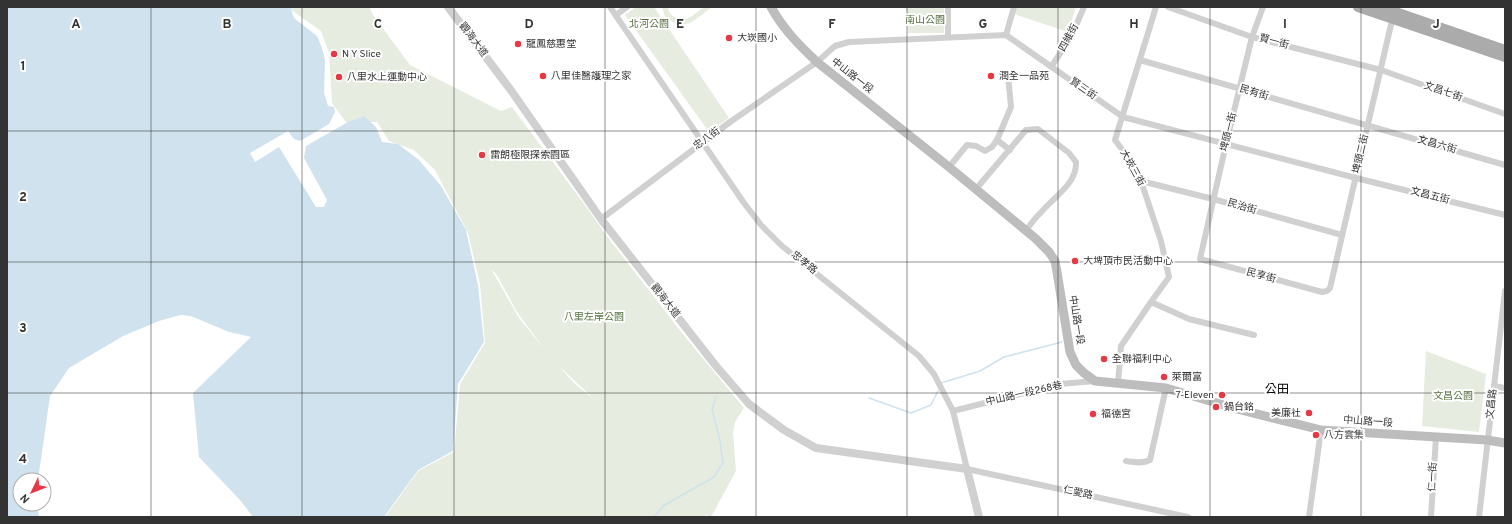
<svg xmlns="http://www.w3.org/2000/svg" width="1512" height="524" viewBox="0 0 1512 524" font-family="Overpass,'Noto Sans TC',sans-serif">
	<style>
		.green { fill: #e6ecdf; fill-rule: evenodd }
		.water { fill: #cfe2ee }
		.lines { fill: none; stroke-linecap: round; stroke-linejoin: round }
		.stream { stroke: #cfe2ee; stroke-width: 1.5 }
		.minor { stroke: #d0d0d0; stroke-width: 6 }
		.tertiary { stroke: #d0d0d0; stroke-width: 8 }
		.secondary { stroke: #bdbdbd; stroke-width: 9 }
		.primary { stroke: #ababab; stroke-width: 10 }
		.grid { fill: none; stroke: #333; stroke-width: 1; stroke-opacity: 0.55 }
		.poi-dot { fill: #e63946; stroke: #fff; stroke-width: 1.5 }
		.labels { text-anchor: middle; dominant-baseline: central; stroke-width: 4; stroke-linejoin: round; paint-order: stroke }
		.park-label { font-size: 10px; fill: #56703f; stroke: #fff }
		.poi-label { font-size: 10px; fill: #333; stroke: #fff; text-anchor: start }
		.street-label { font-size: 10px; fill: #333; stroke: #fff }
		.quarter-label { font-size: 12px; fill: #000; stroke: #fff }
		.grid-label { font-size: 13px; text-anchor: middle; font-weight: bold; fill: #333; stroke: #fff; stroke-width: 4; stroke-linejoin: round; paint-order: stroke }
	</style>
	<rect width="100%" height="100%" fill="#fff"/>
	<!-- green -->
	<g class="green">
		<path d="M287 7H369L373 15 410 65 501 111 512 107 590 212 606 235 682 333 744 408 735 422 733 433 736 471 711 517 706 515 704 517H385L418 471 454 452 460 384 485 343 480 284 468 233 435 170 414 150 389 141 377 122H346L332 103 329 53 321 31ZM491 269 497 275 517 312 545 350 519 318ZM558 365 595 400 575 384Z"/>
		<path d="M636 7H654L729 118 709 132 625 15Z"/>
		<path d="M662 7H667C669 12 670 14 675 17 687 24 693 14 703 8 706 7 709 7 712 7 694 20 686 33 665 17Z"/>
		<path d="M906 7H944V33H908Z"/>
		<path d="M1016 7H1076L1068 32 1014 14Z"/>
		<path d="M1426 351 1486 374 1479 432 1422 426Z"/>
	</g>
	<!-- water -->
	<path class="water" d="M7 7H290L294 18 317 36 322 48 325 60 324 93 328 106 334 107 335 112 329 124 300 141 294 139 288 131 250 153 255 162 279 147 316 207H324L327 200 304 158 306 146 348 122 364 116 376 127 382 142 398 144 419 160 441 186 466 230 478 285 484 342 458 384 453 451 418 470 384 517H253L240 500 199 457 193 393 251 337 229 332 191 316 180 315 159 321 123 336 69 368 50 396 38 480H20V504H37L39 517H7Z"/>
	<g class="lines">
		<!-- stream -->
		<g class="stream">
			<path d="M941 383 980 371 1004 357 1062 342"/>
			<path d="M869 398 911 413 931 405 938 391"/>
			<path d="M654 517 663 506 714 477 723 463 720 441 712 409 716 397"/>
		</g>
		<!-- minor -->
		<g class="minor">
			<path d="M610 7 744 203 761 225 782 246 919 356 934 374 953 411 967 469 1188 517"/>
			<path d="M948 7V37"/>
			<path d="M1168 7 1252 37 1381 70 1505 114"/>
			<path d="M1263 7 1252 37 1226 144 1200 259 1322 292 1327 291 1330 288 1393 16"/>
			<path d="M616 15 627 7"/>
			<path d="M1006 35 1014 7"/>
			<path d="M1140 60 1505 165"/>
			<path d="M1051 67 1071 37 1084 7"/>
			<path d="M997 140 1010 150"/>
			<path d="M949 167 967 145 976 146 985 151 992 147 997 140 1011 107 1008 75"/>
			<path d="M1141 181 1213 199 1342 235"/>
			<path d="M976 189 1026 130 1038 129 1069 153 1076 162C1077 182 1057 195 1045 208 1038 215 1032 222 1026 230"/>
			<path d="M601 219 730 122 817 62 835 46 849 42 1006 35 1123 117 1356 178 1505 215"/>
			<path d="M1151 302 1169 277 1161 241 1141 181 1130 160 1115 140 1156 7"/>
			<path d="M1118 383 1121 346 1151 302 1189 319 1254 335"/>
			<path d="M1494 386 1505 388"/>
			<path d="M953 411 1060 384 1095 381"/>
			<path d="M1126 461C1134 462 1142 464 1150 460L1166 388"/>
			<path d="M1309 517 1321 430"/>
			<path d="M1431 517 1436 437"/>
			<path d="M1479 517 1505 291"/>
		</g>
		<!-- tertiary -->
		<path class="tertiary" d="M448 7 510 89 601 219 716 366 749 404 784 430 816 448 967 469 979 517"/>
		<!-- secondary -->
		<path class="secondary" d="M771 7C783 29 799 45 817 62L949 167 1035 238 1049 252 1055 261 1057 272 1070 352 1076 365 1084 373 1095 381 1166 388 1237 409 1321 430 1487 440 1505 443"/>
		<!-- primary -->
		<g class="primary">
			<path d="M1358 7 1505 57"/>
			<path d="M1381 7 1505 50"/>
		</g>
	</g>
	<!-- grid -->
	<path class="grid" d="M151 7V517M302 7V517M454 7V517M605 7V517M756 7V517M907 7V517M1058 7V517M1210 7V517M1361 7V517M7 131H1505M7 262H1505M7 393H1505"/>
	<!-- markers -->
	<g class="poi-dot">
		<circle cx="729" cy="38" r="4"/>
		<circle cx="518" cy="44" r="4"/>
		<circle cx="334" cy="54" r="4"/>
		<circle cx="543" cy="76" r="4"/>
		<circle cx="991" cy="76" r="4"/>
		<circle cx="339" cy="77" r="4"/>
		<circle cx="482" cy="155" r="4"/>
		<circle cx="1075" cy="261" r="4"/>
		<circle cx="1104" cy="359" r="4"/>
		<circle cx="1164" cy="377" r="4"/>
		<circle cx="1222" cy="395" r="4"/>
		<circle cx="1216" cy="407" r="4"/>
		<circle cx="1309" cy="413" r="4"/>
		<circle cx="1093" cy="414" r="4"/>
		<circle cx="1316" cy="435" r="4"/>
	</g>
	<g class="labels">
		<!-- park labels -->
		<g class="park-label">
			<text x="925" y="20">南山公園</text>
			<text x="649" y="24">北河公園</text>
			<text x="594" y="317">八里左岸公園</text>
			<text x="1453" y="396">文昌公園</text>
		</g>
		<!-- poi labels -->
		<g class="poi-label">
			<text x="737" y="38">大崁國小</text>
			<text x="526" y="44">龍鳳慈惠堂</text>
			<text x="342" y="54">N Y Slice</text>
			<text x="551" y="76">八里佳醫護理之家</text>
			<text x="999" y="76">潤全一品苑</text>
			<text x="347" y="77">八里水上運動中心</text>
			<text x="490" y="155">雷朗極限探索園區</text>
			<text x="1083" y="261">大埤頂市民活動中心</text>
			<text x="1112" y="359">全聯福利中心</text>
			<text x="1172" y="377">萊爾富</text>
			<text x="1214" y="395" text-anchor="end">7-Eleven</text>
			<text x="1224" y="407">鍋台銘</text>
			<text x="1301" y="413" text-anchor="end">美廉社</text>
			<text x="1101" y="414">福德宮</text>
			<text x="1324" y="435">八方雲集</text>
		</g>
		<!-- street labels -->
		<g class="street-label">
			<text transform="translate(1069 38) rotate(-61)">四維街</text>
			<text transform="translate(473 40) rotate(53)">觀海大道</text>
			<text transform="translate(1274 42) rotate(15)">賢一街</text>
			<text transform="translate(852 76) rotate(38)">中山路一段</text>
			<text transform="translate(1083 89) rotate(35)">賢三街</text>
			<text transform="translate(1443 92) rotate(19)">文昌七街</text>
			<text transform="translate(1254 93) rotate(16)">民有街</text>
			<text transform="translate(1229 132) rotate(-76)">埤頭一街</text>
			<text transform="translate(707 139) rotate(-36)">忠八街</text>
			<text transform="translate(1437 145) rotate(16)">文昌六街</text>
			<text transform="translate(1361 154) rotate(-77)">埤頭二街</text>
			<text transform="translate(1132 168) rotate(61)">大崁三街</text>
			<text transform="translate(1430 196) rotate(14)">文昌五街</text>
			<text transform="translate(1242 207) rotate(16)">民治街</text>
			<text transform="translate(804 263) rotate(39)">忠孝路</text>
			<text transform="translate(1261 276) rotate(15)">民享街</text>
			<text transform="translate(665 301) rotate(52)">觀海大道</text>
			<text transform="translate(1076 320) rotate(81)">中山路一段</text>
			<text transform="translate(1024 394) rotate(-13)">中山路一段268巷</text>
			<text transform="translate(1492 404) rotate(-83)">文昌路</text>
			<text transform="translate(1368 422) rotate(4)">中山路一段</text>
			<text transform="translate(1433 477) rotate(-87)">仁一街</text>
			<text transform="translate(1078 493) rotate(12)">仁愛路</text>
		</g>
		<!-- quarter labels -->
		<g class="quarter-label">
			<text x="1277" y="390">公田</text>
		</g>
	</g>
	<g class="grid-label">
		<text x="76" y="28">A</text>
		<text x="227" y="28">B</text>
		<text x="378" y="28">C</text>
		<text x="529" y="28">D</text>
		<text x="680" y="28">E</text>
		<text x="832" y="28">F</text>
		<text x="983" y="28">G</text>
		<text x="1134" y="28">H</text>
		<text x="1285" y="28">I</text>
		<text x="1436" y="28">J</text>
		<text x="23" y="70">1</text>
		<text x="23" y="201">2</text>
		<text x="23" y="332">3</text>
		<text x="23" y="463">4</text>
	</g>
	<!-- border -->
	<rect width="1512" height="524" fill="none" stroke="#333333" stroke-width="16"/>
	<!-- north arrow -->
	<g transform="translate(32 492) rotate(227)"><circle r="19" fill="#ffffff" stroke="#adadad"/>
	<path d="M0-3L7 15L0 10L-7 15Z" fill="#e63946"/>
	<text y="-6" font-size="11" font-weight="bold" text-anchor="middle" fill="#333333">N</text>
	</g>
</svg>
